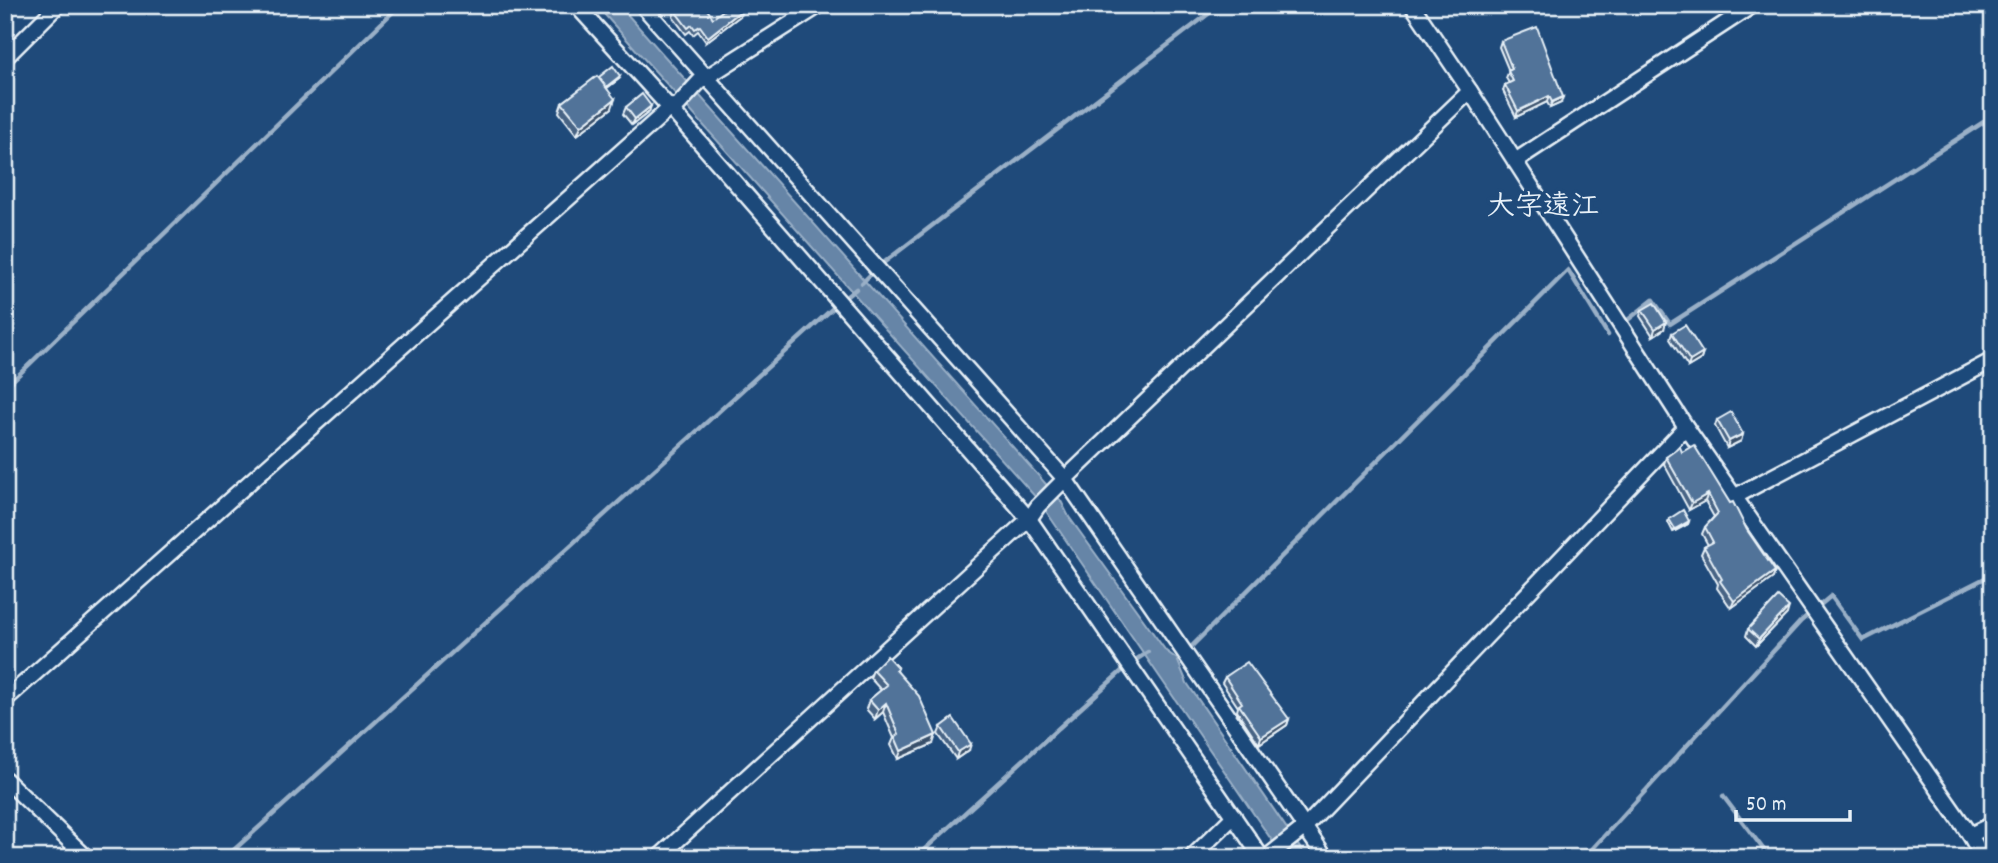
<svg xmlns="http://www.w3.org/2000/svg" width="1998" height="863" viewBox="0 0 1998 863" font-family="Dekko,'Klee One',sans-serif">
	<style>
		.water { fill: #6685a7; stroke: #9ab0c7; stroke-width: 2 }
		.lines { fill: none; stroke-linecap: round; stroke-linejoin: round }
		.stream { stroke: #9ab0c7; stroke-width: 4.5 }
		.minor-casing { stroke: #e8f1f8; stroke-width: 19 }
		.minor { stroke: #1f4a7a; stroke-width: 14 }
		.wall { fill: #466384; stroke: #e8f1f8; stroke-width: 2 }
		.shaded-wall { fill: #39506b; stroke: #e8f1f8; stroke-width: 2 }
		.building { fill: #517399; stroke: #e8f1f8; stroke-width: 2 }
		.labels { text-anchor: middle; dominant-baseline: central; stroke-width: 7; stroke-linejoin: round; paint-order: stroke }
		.quarter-label { font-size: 28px; font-weight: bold; fill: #e8f1f8; stroke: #1f4a7a }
	</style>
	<rect width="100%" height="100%" fill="#1f4a7a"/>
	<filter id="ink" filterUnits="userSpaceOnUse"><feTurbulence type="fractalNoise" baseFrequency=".0143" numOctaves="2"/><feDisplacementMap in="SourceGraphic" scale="14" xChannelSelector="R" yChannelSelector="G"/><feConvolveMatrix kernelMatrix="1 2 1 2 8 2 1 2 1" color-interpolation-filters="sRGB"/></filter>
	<g filter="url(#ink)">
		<!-- water -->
		<path class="water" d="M596 5H619L1061 501 1069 517 1166 651 1177 659 1187 683 1307 858H1284L1039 501Z"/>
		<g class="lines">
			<!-- stream -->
			<g class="stream">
				<path d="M882 264 1220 5"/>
				<path d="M862 283 872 273"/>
				<path d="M847 296 856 289"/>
				<path d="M1629 319 1653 300 1670 324 1993 116"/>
				<path d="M5 388 400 5"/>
				<path d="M1189 649 1568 270 1608 335"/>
				<path d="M1134 661 1148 652"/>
				<path d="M1723 796 1770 858"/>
				<path d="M225 858 832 309"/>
				<path d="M915 858 1124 669"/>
				<path d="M1584 858 1801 621 1831 596 1863 640 1993 574"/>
			</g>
			<!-- minor casing -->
			<g class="minor-casing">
				<g id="minor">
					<path d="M576 5 670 108 1029 519 1262 858"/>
					<path d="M642 5 1065 479 1326 858"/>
					<path d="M1412 5 1470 91 1686 427 1970 835 1983 858"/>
					<path d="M5 58 58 5"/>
					<path d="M1515 161 1753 5"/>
					<path d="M1734 497 1993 360"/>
					<path d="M5 700 670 108 679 104 699 82 820 5"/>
					<path d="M5 779 87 858"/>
					<path d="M1970 835 1993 824"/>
					<path d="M658 858 1029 519 1038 506 1065 479 1470 91"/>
					<path d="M1191 858 1234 816"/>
					<path d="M1266 858 1305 827 1686 427"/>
				</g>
			</g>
			<!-- minor -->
			<use href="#minor" class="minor"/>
		</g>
		<!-- wall -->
		<g class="wall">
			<path d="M675 11 713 18 740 16 706 42 698 31 693 35 690 31 686 34 673 17Z"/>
			<path d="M1501 41 1561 103 1550 108 1547 102 1516 117 1503 91 1505 85 1509 83 1506 78 1509 71 1499 47Z"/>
			<path d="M599 77 619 79 607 88 612 108 577 135 559 112 562 103Z"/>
			<path d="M626 107 649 112 632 125 623 114Z"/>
			<path d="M1642 310 1664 329 1653 336 1640 316Z"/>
			<path d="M1672 333 1703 353 1701 359 1688 367 1670 339Z"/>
			<path d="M1717 420 1743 434 1741 441 1727 448 1715 426Z"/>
			<path d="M1682 452 1730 503 1775 571 1773 578 1731 608 1717 588 1718 584 1701 554 1704 547 1708 545 1702 534 1705 527 1714 517 1705 501 1689 510 1664 464 1666 457Z"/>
			<path d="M1669 519 1689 521 1688 524 1673 532 1668 522Z"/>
			<path d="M1787 614 1756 646 1746 636 1748 629Z"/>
			<path d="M898 668 897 671 933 744 898 759 891 745 894 738 883 712 875 719 866 709 869 700 881 690 870 678 873 670Z"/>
			<path d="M1225 677 1289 719 1287 725 1259 744 1237 711 1238 707 1222 683Z"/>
			<path d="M941 727 969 750 956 759 938 734Z"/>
		</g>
		<!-- shaded-wall -->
		<g class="shaded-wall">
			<path d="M742 10 740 16 706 42 708 37Z"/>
			<path d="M620 76 619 79 603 91 604 88Z"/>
			<path d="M1549 96 1547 102 1516 117 1518 111Z"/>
			<path d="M1563 97 1561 103 1550 108 1552 102Z"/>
			<path d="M615 99 612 108 577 135 581 126Z"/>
			<path d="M651 106 649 112 632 125 635 119Z"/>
			<path d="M1666 322 1664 329 1653 336 1655 329Z"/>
			<path d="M1703 353 1701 359 1688 367 1690 361Z"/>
			<path d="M1743 434 1741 441 1727 448 1729 441Z"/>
			<path d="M1708 494 1705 501 1689 510 1692 503Z"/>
			<path d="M1689 521 1688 524 1673 532 1675 529Z"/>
			<path d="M1775 571 1773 578 1731 608 1734 601Z"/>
			<path d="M1789 607 1787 614 1756 646 1759 639Z"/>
			<path d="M886 703 883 712 875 719 878 710Z"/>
			<path d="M1289 719 1287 725 1259 744 1261 737Z"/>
			<path d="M936 735 933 744 898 759 901 751Z"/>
			<path d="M971 744 969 750 956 759 958 752Z"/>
		</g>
		<!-- building -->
		<g class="building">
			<path d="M682 5H704L713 18 730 5H738L742 10 708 37 700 26 695 29 692 25 688 28 675 11Z"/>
			<path d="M1537 27 1563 97 1552 102 1549 96 1518 111 1505 85 1513 81 1508 71 1512 69 1501 41Z"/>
			<path d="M613 66 620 76 606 87 599 77Z"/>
			<path d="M597 76 615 99 581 126 562 103Z"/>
			<path d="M642 94 651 106 635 119 626 107Z"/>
			<path d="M1654 303 1666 322 1655 329 1642 310Z"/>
			<path d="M1685 325 1703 353 1690 361 1672 333Z"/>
			<path d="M1731 412 1743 434 1729 441 1717 420Z"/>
			<path d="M1694 445 1730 503 1733 502 1747 530 1775 571 1734 601 1720 581 1722 579 1704 547 1713 542 1705 527 1718 513 1708 494 1692 503 1666 457 1680 447 1682 452Z"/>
			<path d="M1683 510 1689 521 1675 529 1669 519Z"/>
			<path d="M1778 597 1789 607 1759 639 1748 629Z"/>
			<path d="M887 656 898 668 896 670 919 696 936 735 901 751 895 737 899 734 886 703 878 710 869 700 887 685 873 670Z"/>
			<path d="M1247 662 1289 719 1261 737 1239 705 1242 703 1225 677Z"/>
			<path d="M953 718 971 744 958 752 941 727Z"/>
		</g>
	</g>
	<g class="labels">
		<!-- quarter labels -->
		<g class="quarter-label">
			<text x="1543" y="209">大字遠江</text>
		</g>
	</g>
	<!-- margin -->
	<rect width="1998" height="863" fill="none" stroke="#1f4a7a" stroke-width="28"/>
	<rect x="14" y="14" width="1970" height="835" fill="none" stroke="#e8f1f8" stroke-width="2.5" filter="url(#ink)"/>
	<!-- scale -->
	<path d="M1736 810v10h114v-10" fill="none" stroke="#e8f1f8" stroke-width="3.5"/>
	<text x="1746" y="810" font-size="21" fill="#e8f1f8" stroke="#1f4a7a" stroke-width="5" paint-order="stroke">50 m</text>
</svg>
